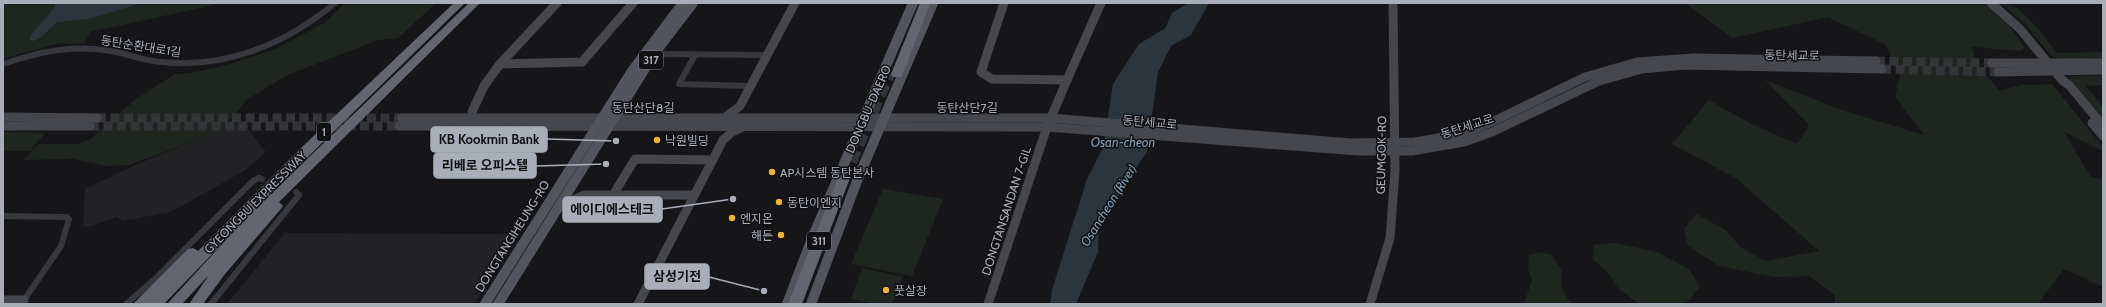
<svg xmlns="http://www.w3.org/2000/svg" width="2106" height="307" viewBox="0 0 2106 307" font-family="Cabin,'Noto Sans KR',sans-serif">
	<style>
		.built { fill: #222225 }
		.green { fill: #1e261f }
		.water { fill: #2c353c }
		.lines { fill: none; stroke-linecap: round; stroke-linejoin: round }
		.river { stroke: #2c353c; stroke-width: 10 }
		.street-tunnel { stroke: #333438; stroke-width: 6; stroke-dasharray: 6 3; stroke-linecap: butt }
		.secondary-tunnel { stroke: #333438; stroke-width: 9; stroke-dasharray: 9 4.5; stroke-linecap: butt }
		.highway-tunnel { stroke: #333438; stroke-width: 12; stroke-dasharray: 12 6; stroke-linecap: butt }
		.street { stroke: #37383d; stroke-width: 6 }
		.secondary { stroke: #45474d; stroke-width: 9 }
		.primary { stroke: #53555c; stroke-width: 10 }
		.highway { fill: #63666e; fill-rule: evenodd }
		.poi-dot { fill: #f2b134; stroke: #111113; stroke-width: 1.5 }
		.labels { text-anchor: middle; dominant-baseline: central; stroke-width: 3; stroke-linejoin: round; paint-order: stroke }
		.shield { fill: #111113; stroke: #7b7e86; stroke-width: 1 }
		.shield-label { font-size: 11px; font-weight: bold; fill: #a8adb8 }
		.street-label { font-size: 12px; fill: #a8adb8; stroke: #111113 }
		.poi-label { font-size: 12px; fill: #a8adb8; stroke: #111113; text-anchor: start }
		.water-label { font-size: 13px; font-style: italic; fill: #7f9bb3; stroke: #111113 }
		.leader { fill: none; stroke: #a8adb8; stroke-width: 1.5 }
		.callout-dot { fill: #a8adb8; stroke: #111113; stroke-width: 1.5 }
		.callout { fill: #a8adb8; stroke: #a8adb8; stroke-width: 1.5 }
		.callout-label { font-size: 13px; text-anchor: middle; font-weight: bold; fill: #111 }
	</style>
	<rect width="100%" height="100%" fill="#161618"/>
	<!-- built -->
	<g class="built">
		<path d="M238 122 251 133 266 152 244 171 171 212 123 221 116 217 89 227 83 226 85 189 133 166Z"/>
		<path d="M285 233 520 234 474 304H227Z"/>
	</g>
	<!-- green -->
	<g class="green">
		<path d="M3 3H223L90 32 84 43 55 44 3 59Z"/>
		<path d="M345 3H436L398 38 378 40 285 76 247 100 221 130 159 154 128 165 107 166 73 159 24 160 38 144H77L89 140 136 99 175 74 191 73 230 64 275 49 326 22Z"/>
		<path d="M1684 3H1984C2002 14 2013 31 2025 48L2020 51 1972 47 1975 60 1999 91 2022 85 2052 84 2103 147V151L2064 132 2091 177 2103 179V287L2064 269 2038 304H1835V295L1809 276 1774 277 1719 266 1688 246 1684 229 1696 214 1726 230 1740 247 1766 261 1819 251 1737 179 1672 144 1709 100 1751 124 1797 144 1809 125 1765 80 1842 110 1924 135 1895 97 1900 76 1886 45 1828 17 1733 38Z"/>
		<path d="M2001 3C2022 3 2044 37 2057 53L2103 52V58L2061 61 2051 56 2025 24Z"/>
		<path d="M2103 75V85L2086 86 2103 107V119L2069 79 2073 76Z"/>
		<path d="M3 132 45 133 30 151H3Z"/>
		<path d="M883 189 943 199 912 276 851 264Z"/>
		<path d="M1614 243 1657 252 1689 269 1700 287 1688 301 1681 304H1639L1617 287 1610 275 1593 259 1594 245Z"/>
		<path d="M1542 252 1553 256 1562 271C1560 283 1563 296 1573 304H1524L1532 280 1528 268 1529 255Z"/>
		<path d="M862 268 903 277 892 304H875L851 299Z"/>
	</g>
	<!-- water -->
	<g class="water">
		<path d="M56 3H142L88 19 57 22 40 38 33 41 29 39C36 24 51 18 56 3Z"/>
		<path d="M1189 3H1209L1191 35 1171 46 1144 100 1141 147 1099 214 1098 252 1076 304H1050L1052 290 1087 179 1103 148 1113 84 1139 44 1187 15Z"/>
	</g>
	<g class="lines">
		<!-- river -->
		<g class="river">
			<path d="M1167 37 1176 16 1199 3"/>
			<path d="M1093 226 1142 150 1153 72"/>
		</g>
		<!-- street-tunnel -->
		<path class="street-tunnel" d="M259 178 274 184"/>
		<!-- secondary-tunnel -->
		<g class="secondary-tunnel">
			<path d="M1876 61 1992 63"/>
			<path d="M1882 69 1998 72"/>
			<path d="M97 118H402"/>
			<path d="M90 126H399"/>
		</g>
		<!-- highway-tunnel -->
		<path class="highway-tunnel" d="M844 178 890 72"/>
		<!-- street -->
		<g class="street">
			<path d="M654 54 767 55"/>
			<path d="M694 57 679 84 750 86"/>
			<path d="M3 64C38 52 74 44 111 51 128 54 144 61 161 62 226 69 286 44 335 3"/>
			<path d="M3 216 67 217 69 219 61 246 24 300"/>
			<path d="M126 304 155 279 253 181 259 178"/>
			<path d="M211 304 299 195 296 192"/>
		</g>
		<!-- secondary -->
		<g class="secondary">
			<path d="M1004 3 981 72 992 79 1067 80 1101 3"/>
			<path d="M1991 3 2020 29 2062 80 2069 85 2103 126"/>
			<path d="M1992 63H2103"/>
			<path d="M500 64 582 62 633 3"/>
			<path d="M1998 72 2103 70"/>
			<path d="M472 112 484 86 500 64 557 3"/>
			<path d="M3 117 97 118"/>
			<path d="M402 118H1051L1351 143 1415 142 1461 134 1494 121 1585 77 1637 62 1694 58 1876 61"/>
			<path d="M723 119 740 106 795 3"/>
			<path d="M2092 123 2103 136"/>
			<path d="M3 126H90"/>
			<path d="M399 126 1047 127 1358 151H1412L1464 142 1492 132 1599 81 1642 69 1685 65 1882 69"/>
			<path d="M613 195 635 159 713 160"/>
			<path d="M558 207 584 195H693"/>
			<path d="M3 300H24"/>
			<path d="M638 304 723 140 732 132 741 128"/>
			<path d="M988 304 1047 127 1067 80"/>
			<path d="M1370 304 1390 238 1395 171 1393 3"/>
		</g>
		<!-- primary -->
		<g class="primary">
			<path d="M485 304 632 71 683 3"/>
			<path d="M498 304 654 54 693 3"/>
			<path d="M787 304 813 236 913 3"/>
			<path d="M811 304 857 181 933 3"/>
		</g>
		<!-- highway -->
		<g class="highway">
			<path d="M454 3H465L272 192 164 304H133L188 249 193 248 198 251 301 148Z"/>
			<path d="M469 3H480L279 202 283 206 281 209 225 274 203 304H189L209 275 182 304H167L250 214Z"/>
			<path d="M920 3H930L903 74 901 77H893L891 74Z"/>
			<path d="M844 173 848 175 850 178 802 304H788L838 178 840 175Z"/>
		</g>
	</g>
	<!-- markers -->
	<g class="poi-dot">
		<circle cx="657" cy="140" r="4"/>
		<circle cx="772" cy="172" r="4"/>
		<circle cx="779" cy="202" r="4"/>
		<circle cx="732" cy="218" r="4"/>
		<circle cx="781" cy="235" r="4"/>
		<circle cx="886" cy="290" r="4"/>
	</g>
	<g class="labels">
		<!-- shield labels -->
		<g class="shield">
			<rect x="639" y="51" width="24" height="18" rx="3"/>
			<rect x="317" y="123" width="14" height="18" rx="3"/>
			<rect x="807" y="232" width="24" height="18" rx="3"/>
		</g>
		<g class="shield-label">
			<text x="651" y="60">317</text>
			<text x="324" y="132">1</text>
			<text x="819" y="241">311</text>
		</g>
		<!-- street labels -->
		<g class="street-label">
			<text transform="translate(141 46) rotate(9)">동탄순환대로1길</text>
			<text transform="translate(1792 55) rotate(1)">동탄세교로</text>
			<text x="643" y="107">동탄산단8길</text>
			<text x="967" y="107">동탄산단7길</text>
			<text transform="translate(868 109) rotate(-66)">DONGBU-DAERO</text>
			<text transform="translate(1150 122) rotate(5)">동탄세교로</text>
			<text transform="translate(1467 126) rotate(-18)">동탄세교로</text>
			<text transform="translate(1381 155) rotate(-89)">GEUMGOK-RO</text>
			<text transform="translate(255 202) rotate(-45)">GYEONGBU EXPRESSWAY</text>
			<text transform="translate(1006 211) rotate(-72)">DONGTANSANDAN 7-GIL</text>
			<text transform="translate(512 236) rotate(-58)">DONGTANGIHEUNG-RO</text>
		</g>
		<!-- poi labels -->
		<g class="poi-label">
			<text x="665" y="140">낙원빌딩</text>
			<text x="780" y="172">AP시스템 동탄본사</text>
			<text x="787" y="202">동탄이엔지</text>
			<text x="740" y="218">엔지온</text>
			<text x="773" y="235" text-anchor="end">해든</text>
			<text x="894" y="290">풋살장</text>
		</g>
		<!-- water labels -->
		<g class="water-label">
			<text x="1123" y="142">Osan-cheon</text>
			<text transform="translate(1108 205) rotate(-58)">Osancheon (River)</text>
		</g>
	</g>
	<!-- callouts -->
	<path class="leader" d="M616 141L547 139M606 164L536 166M733 199L662 209M764 291L709 277"/>
	<g class="callout-dot">
		<circle cx="616" cy="141" r="4"/>
		<circle cx="606" cy="164" r="4"/>
		<circle cx="733" cy="199" r="4"/>
		<circle cx="764" cy="291" r="4"/>
	</g>
	<g class="callout">
		<rect x="431" y="127" width="116" height="25" rx="4"/>
		<rect x="434" y="153" width="102" height="25" rx="4"/>
		<rect x="563" y="197" width="99" height="25" rx="4"/>
		<rect x="645" y="264" width="64" height="25" rx="4"/>
	</g>
	<g class="callout-label">
		<text x="489" y="144">KB Kookmin Bank</text>
		<text x="485" y="170">리베로 오피스텔</text>
		<text x="612" y="214">에이디에스테크</text>
		<text x="677" y="281">삼성기전</text>
	</g>
	<!-- border -->
	<rect width="2106" height="307" fill="none" stroke="#a8adb8" stroke-width="8"/>
</svg>
